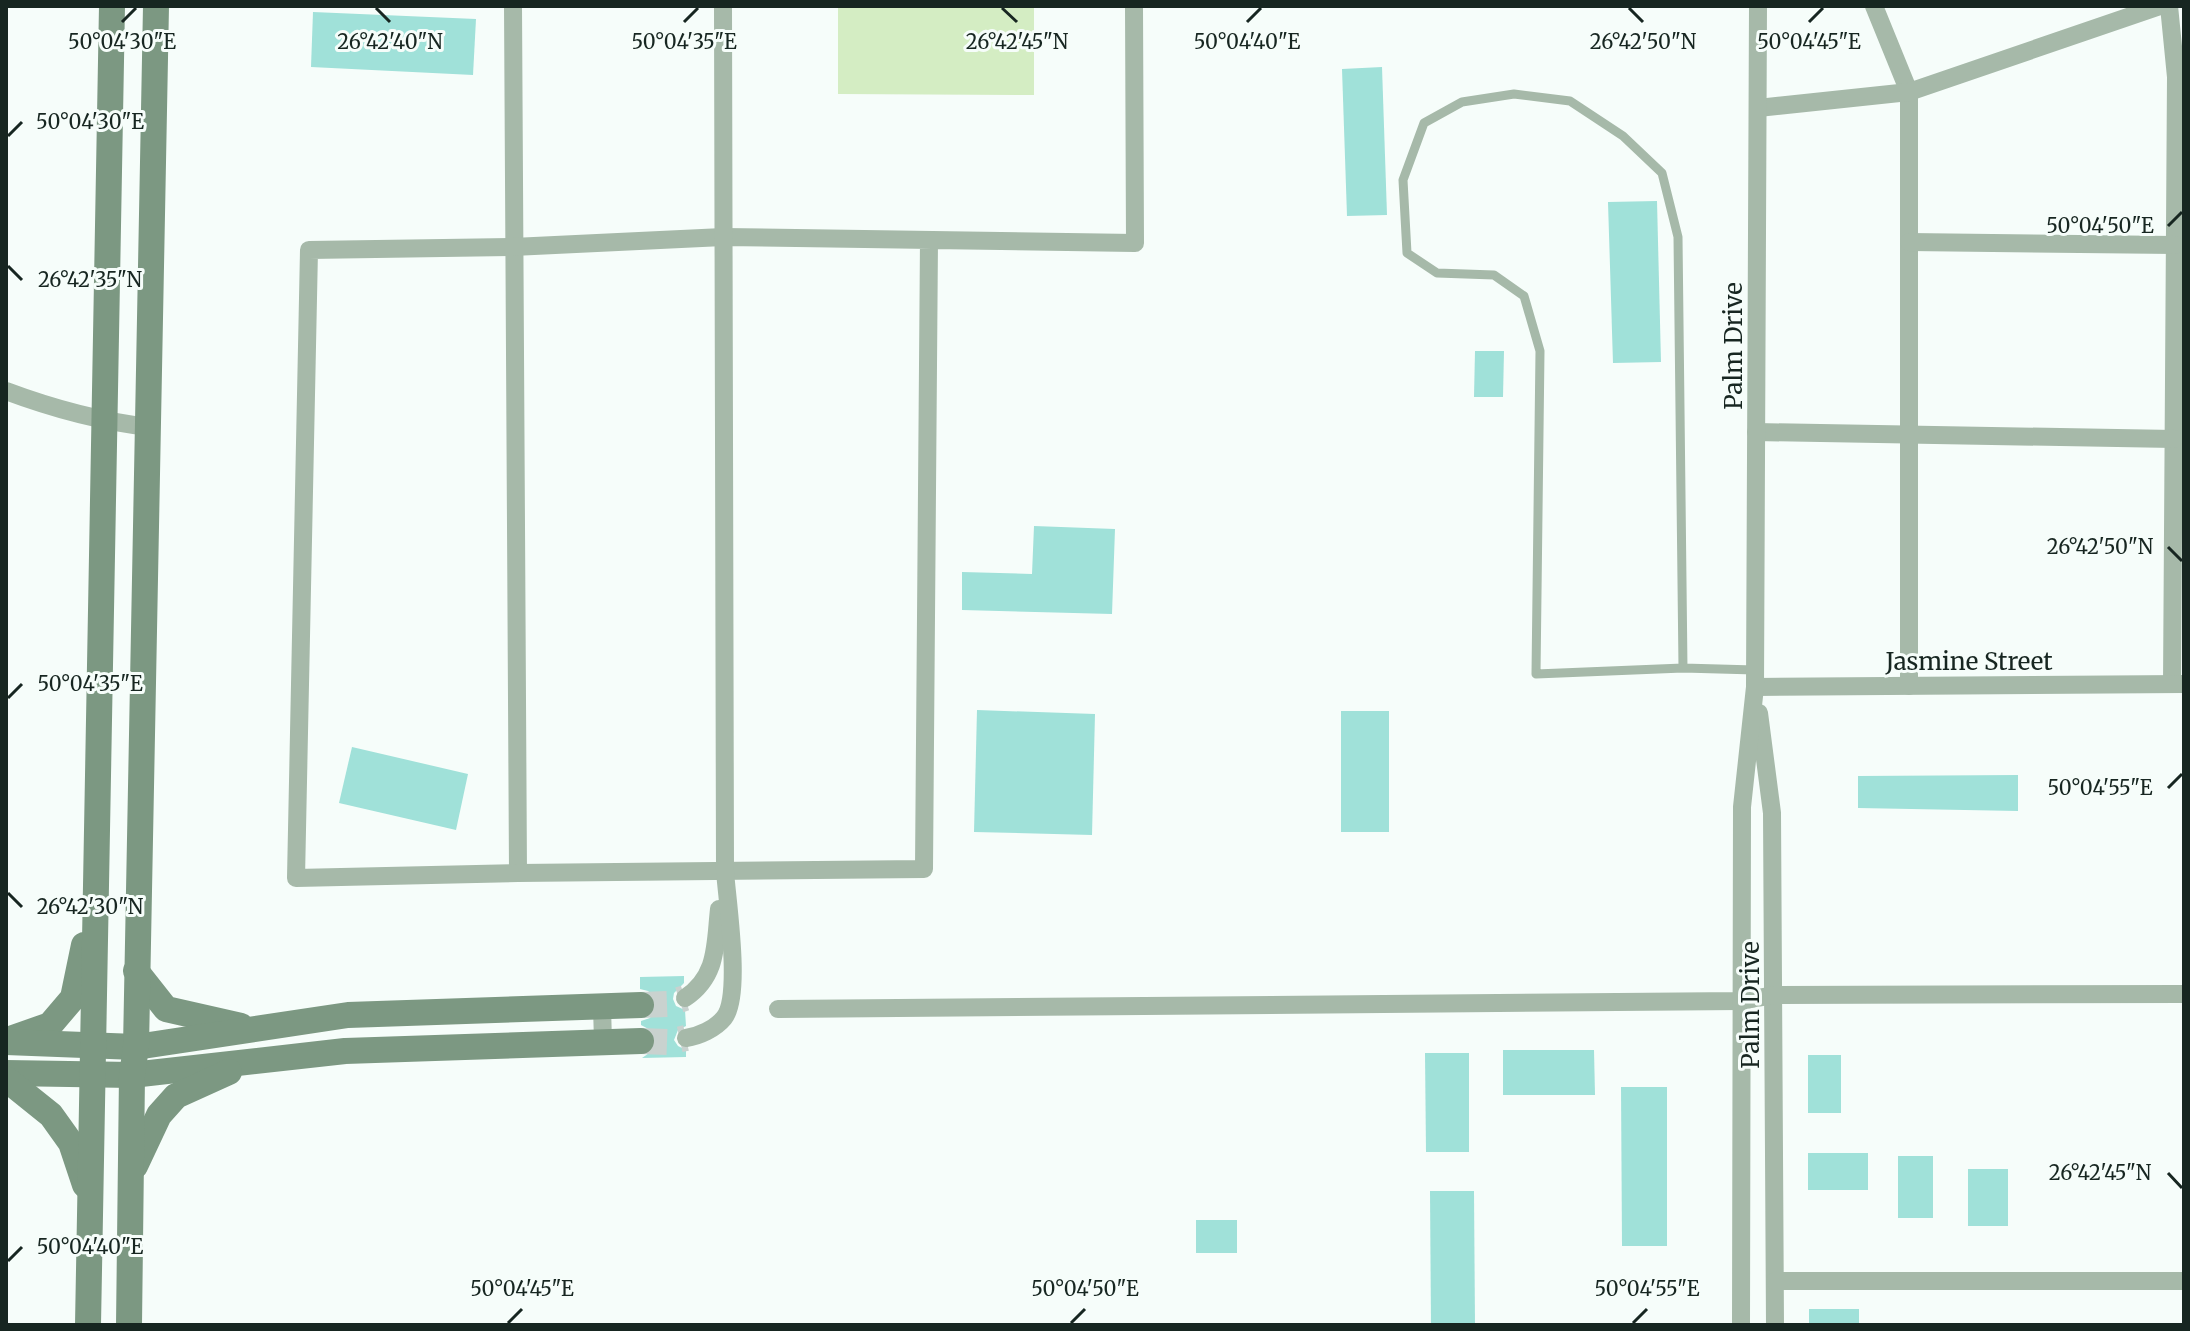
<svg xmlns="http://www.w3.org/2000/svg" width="2190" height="1331" viewBox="0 0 2190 1331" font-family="Merriweather,serif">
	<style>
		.green { fill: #d4edc3 }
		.building { fill: #a0e1d9 }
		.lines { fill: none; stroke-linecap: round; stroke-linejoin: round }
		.secondary-tunnel { stroke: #c9d2cf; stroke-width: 26; stroke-dasharray: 26 13; stroke-linecap: butt }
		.service { stroke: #a6b9a9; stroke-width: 9 }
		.minor { stroke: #a6b9a9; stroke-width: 18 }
		.secondary { stroke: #7c9882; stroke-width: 26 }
		.ticks { fill: none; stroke: #172621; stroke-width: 3 }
		.labels { text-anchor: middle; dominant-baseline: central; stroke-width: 6; stroke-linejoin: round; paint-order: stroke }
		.street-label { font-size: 24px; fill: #172621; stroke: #f6fdfa }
		.ticks-label { font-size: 20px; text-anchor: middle; fill: #172621; stroke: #f6fdfa; stroke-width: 6; stroke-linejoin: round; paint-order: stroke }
	</style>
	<rect width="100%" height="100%" fill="#f6fdfa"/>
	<!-- green -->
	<path class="green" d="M838 6H1034V95L838 94Z"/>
	<!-- building -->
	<g class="building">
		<path d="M313 12 476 19 473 75 311 67Z"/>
		<path d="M1382 67 1387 215 1347 216 1342 69Z"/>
		<path d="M1657 201 1661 362 1613 363 1608 202Z"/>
		<path d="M1475 351H1504L1503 397H1474Z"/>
		<path d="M1034 526 1115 529 1112 614 962 610V572L1032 574Z"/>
		<path d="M977 710 1095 714 1092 835 974 832Z"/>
		<rect x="1341" y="711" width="48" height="121"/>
		<path d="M352 747 468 774 456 830 339 803Z"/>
		<path d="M2018 775V811L1858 808V776Z"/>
		<path d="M684 976V983L674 993 673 999 676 1006 685 1010 686 1026 678 1030 674 1040 678 1046 686 1050V1057L642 1058 655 1049 657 1041 654 1032 641 1025V1021L650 1018 657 1005 654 996 648 991 640 989V977Z"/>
		<path d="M1503 1050H1594L1595 1095H1503Z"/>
		<path d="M1425 1053H1469V1152H1426Z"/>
		<rect x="1808" y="1055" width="33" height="58"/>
		<path d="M1621 1087H1667V1246H1622Z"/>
		<rect x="1808" y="1153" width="60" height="37"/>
		<rect x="1898" y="1156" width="35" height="62"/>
		<rect x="1968" y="1169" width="40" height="57"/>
		<path d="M1430 1191H1474L1475 1325H1431Z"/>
		<rect x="1196" y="1220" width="41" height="33"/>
		<rect x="1809" y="1309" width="50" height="16"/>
	</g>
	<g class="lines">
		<!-- secondary-tunnel -->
		<g class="secondary-tunnel">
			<path d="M641 1005 667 1004 685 998"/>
			<path d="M641 1041 668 1042 686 1038"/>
		</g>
		<!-- service -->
		<path class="service" d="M1683 668 1536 674 1540 351 1524 296 1494 275 1437 273 1407 253 1403 180 1424 123 1462 102 1514 94 1570 101 1623 136 1662 173 1678 237 1683 668 1755 670"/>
		<!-- minor -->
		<g class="minor">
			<path d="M513 6 518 873"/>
			<path d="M1874 6 1909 92V686"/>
			<path d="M2169 6 2176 77 2172 684"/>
			<path d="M1758 108 1909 92 2160 6"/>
			<path d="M929 240 924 869 518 873 296 878 309 250 513 247 723 237 1135 243 1134 6"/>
			<path d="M1909 242 2175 245"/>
			<path d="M6 391C54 409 98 421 149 427"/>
			<path d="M1756 432 2174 439"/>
			<path d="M1755 687 2184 684"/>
			<path d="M1759 713 1772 813 1775 1325"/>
			<path d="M685 998C718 976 715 945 719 909"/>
			<path d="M602 1007 603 1041"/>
			<path d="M778 1009 1741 1001 1774 995 2184 994"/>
			<path d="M686 1038C699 1036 715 1029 724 1018 742 996 727 901 725 871L723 6"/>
			<path d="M1775 1281H2184"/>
			<path d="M1741 1325 1742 807 1755 687 1758 6"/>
		</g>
		<!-- secondary -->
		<g class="secondary">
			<path d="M136 971 166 1009 241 1026"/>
			<path d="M13 1038 50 1025 73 998 84 945"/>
			<path d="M6 1042 136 1047 348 1015 641 1005"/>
			<path d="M6 1073 132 1075 345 1051 641 1041"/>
			<path d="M6 1079 51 1115 71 1143 85 1185"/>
			<path d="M135 1166 159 1115 176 1096 229 1072"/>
			<path d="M88 1325 112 6"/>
			<path d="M129 1325 132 1075 136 1047 156 6"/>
		</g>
	</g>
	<!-- ticks -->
	<path class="ticks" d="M376 8 390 22M1002 8 1017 22M1629 8 1643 22M122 22 136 8M684 22 698 8M1247 22 1261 8M1809 22 1823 8M8 136 22 122M2168 226 2182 212M8 266 22 280M2168 547 2182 561M8 698 22 684M2168 788 2182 774M8 893 22 907M2168 1173 2182 1188M8 1261 22 1247M508 1323 522 1309M1071 1323 1085 1309M1633 1323 1647 1309"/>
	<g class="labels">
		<!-- street labels -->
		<g class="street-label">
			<text transform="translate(1733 346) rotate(-90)">Palm Drive</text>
			<text x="1969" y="661">Jasmine Street</text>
			<text transform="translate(1750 1005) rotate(-90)">Palm Drive</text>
		</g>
	</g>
	<g class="ticks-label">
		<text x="122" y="49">50°04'30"E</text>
		<text x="390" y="49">26°42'40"N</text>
		<text x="684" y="49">50°04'35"E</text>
		<text x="1017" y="49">26°42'45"N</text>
		<text x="1247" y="49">50°04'40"E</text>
		<text x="1643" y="49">26°42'50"N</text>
		<text x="1809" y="49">50°04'45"E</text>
		<text x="90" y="129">50°04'30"E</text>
		<text x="2100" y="233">50°04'50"E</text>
		<text x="90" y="287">26°42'35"N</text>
		<text x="2100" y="554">26°42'50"N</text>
		<text x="90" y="691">50°04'35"E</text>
		<text x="2100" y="795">50°04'55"E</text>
		<text x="90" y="914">26°42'30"N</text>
		<text x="2100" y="1180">26°42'45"N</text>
		<text x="90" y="1254">50°04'40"E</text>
		<text x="522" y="1296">50°04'45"E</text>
		<text x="1647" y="1296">50°04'55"E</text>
		<text x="1085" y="1296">50°04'50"E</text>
	</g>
	<!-- border -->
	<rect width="2190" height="1331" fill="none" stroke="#172621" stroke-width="16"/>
</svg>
